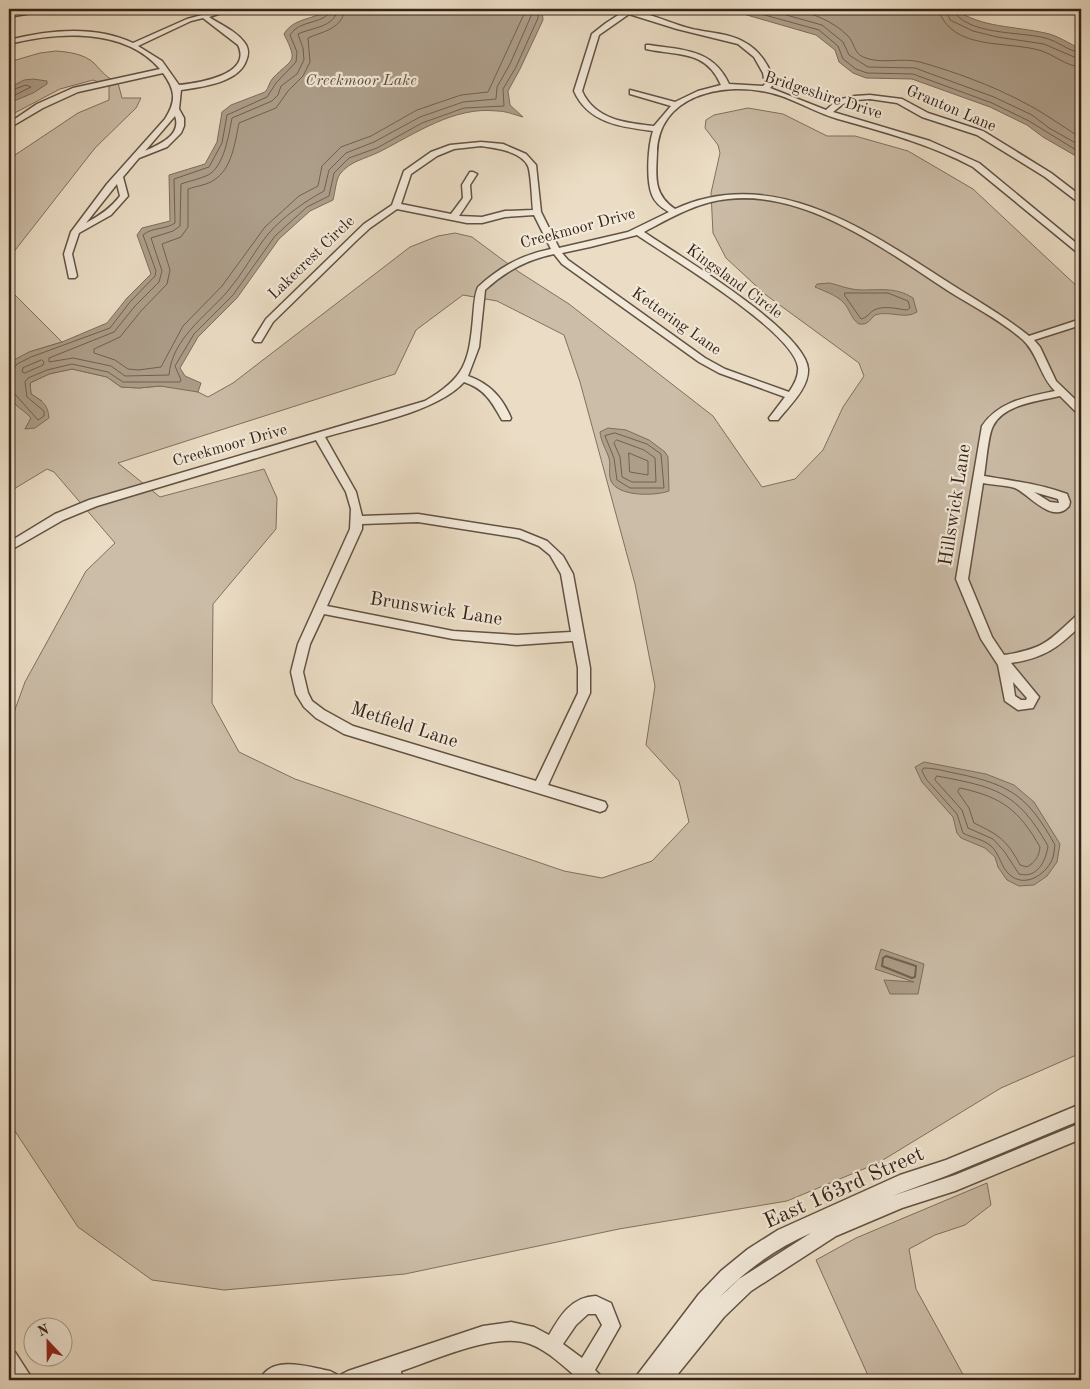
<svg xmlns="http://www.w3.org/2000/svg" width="1090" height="1389" viewBox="0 0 1090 1389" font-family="'Old Standard TT',serif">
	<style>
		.green { fill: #ccbda8; stroke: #807060; fill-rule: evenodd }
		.water { fill: #ad9e8a; stroke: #7d6d5c }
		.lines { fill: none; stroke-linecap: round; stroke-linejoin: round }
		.shore-far1 { stroke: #716051; stroke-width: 1 }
		.shore { stroke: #716051; stroke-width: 2 }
		.minor-casing { stroke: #625243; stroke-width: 3 }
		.minor { fill: #f2e9d9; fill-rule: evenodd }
		.labels { text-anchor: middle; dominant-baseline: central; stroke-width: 4.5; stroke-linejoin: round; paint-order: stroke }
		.far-water-label { font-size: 16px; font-style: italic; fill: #5f4e40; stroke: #f2e9d9 }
		.far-street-label { font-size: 16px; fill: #352318; stroke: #f2e9d9 }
		.street-label { font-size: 19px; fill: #352318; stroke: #f2e9d9 }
		.near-street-label { font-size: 22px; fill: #352318; stroke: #f2e9d9 }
	</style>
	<rect width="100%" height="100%" fill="#ebddc5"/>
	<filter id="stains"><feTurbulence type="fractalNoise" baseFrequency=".004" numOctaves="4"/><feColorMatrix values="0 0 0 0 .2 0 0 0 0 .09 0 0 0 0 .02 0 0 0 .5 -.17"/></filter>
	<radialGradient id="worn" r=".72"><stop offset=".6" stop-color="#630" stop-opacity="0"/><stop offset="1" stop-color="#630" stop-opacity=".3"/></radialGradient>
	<!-- green -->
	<g class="green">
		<path d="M56 51C69 52 84 54 94 63 102 72 107 78 118 83L122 98H141L136 108 95 148 9 258V159L78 113 109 100V86L93 80 60 89 9 116V62L40 53Z"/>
		<path d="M748 108 783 114 827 136H855L908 151 973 189 1081 290V1053L1001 1088 878 1163 787 1201 619 1229 405 1274 224 1290 152 1280 78 1227 9 1122V726L25 682 86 571 115 543 54 472 47 469 9 492V392L11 398 31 418 25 429 42 401 31 394 30 383 49 374 72 369 107 377 121 387 139 388 160 386 182 388 198 392 208 397 233 383 410 247 438 236 455 233 472 237 519 272 569 304 713 416 762 487 795 479 823 450 843 407 864 376 859 363 766 295 726 258 713 233 711 193 720 153 718 145 705 128 706 120 714 115ZM463 295 497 301 564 335 580 382 635 584 655 686 646 745 679 781 689 822 652 861 602 878 564 871 295 779 239 752 212 703 213 604 276 529 277 498 264 469 160 497 118 463 395 374 416 330Z"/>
		<path d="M9 289 62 342 29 352 9 373Z"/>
		<path d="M987 1183 991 1205 965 1225 935 1235 909 1249 916 1289 966 1380H870L816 1260 856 1238Z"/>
	</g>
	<!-- water -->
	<g class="water">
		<path d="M329 9H542L543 20 520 69 508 91 510 105 523 117C515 115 506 111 497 111 454 106 415 134 379 152 365 159 350 161 340 174 336 179 335 193 333 200L310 211 279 239 237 298 198 337 180 368 185 376 201 383 198 392 160 386 139 388 121 387 107 377 72 369 49 374 30 383 31 394C42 401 48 404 49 418L35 428 25 429 31 418C26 412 20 409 16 405 5 392 8 375 12 361L29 352 62 342 107 323 127 298 151 274 137 235 142 228 170 221 169 175 205 164 217 142 222 112 231 105 265 92C269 88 269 82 273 78 292 58 299 64 284 34 294 17 315 20 329 9Z"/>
		<path d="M726 9H955C981 28 1015 26 1045 33 1057 35 1070 44 1081 49V159L1043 137 1027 125 990 107 912 79 866 78 853 73 839 62 835 50 816 35Z"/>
		<path d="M33 79 47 81V84L33 93 9 103V88L24 80Z"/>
		<path d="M830 283C841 286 851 290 862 290 881 290 896 287 913 298L917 312C905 320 889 310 875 315 869 320 869 325 859 324 851 319 850 309 843 302 836 295 824 291 815 287L817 284Z"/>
		<path d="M608 428 626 430 649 440 665 452 668 457 669 491C655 496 618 497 611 481 608 474 611 465 609 458 606 449 601 442 600 432Z"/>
		<path d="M924 762 986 774 1014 785 1034 802 1060 844 1057 862 1047 876 1034 885 1019 886 1007 880 998 867 995 857 985 848 961 838 957 833 953 817 922 782 915 767Z"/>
		<path d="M881 949 924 964 918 994H890L884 980 914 982 875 969Z"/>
	</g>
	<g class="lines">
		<!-- shore-far1 -->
		<g class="shore-far1">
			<path d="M338 9C334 28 313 27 298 34L303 48 304 60 297 74 281 86 278 95 272 101 232 118C229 134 224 167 208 175 200 179 189 181 181 184L180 226 173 231 151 238 162 271 159 282 135 306 114 332 49 358V362L73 358 111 366 125 376 169 375C172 339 205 317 227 292 243 274 254 251 269 233 284 216 304 202 324 191L329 170 346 153 374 142 420 117 463 102 496 99 497 87 510 64 531 16 532 9"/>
			<path d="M345 9C342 29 324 31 308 38L310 62 303 76 288 91 276 108 239 123C235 142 232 169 214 180 207 185 197 186 188 189V227L181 237 162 244 170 270 167 284 141 311 120 337 94 349V353L115 360 128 369 138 370 161 367 183 326 222 286 265 227 299 196 318 186 322 166 341 147 371 136 417 110 461 95 488 92 524 14V9"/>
			<path d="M743 9 819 30 838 46 843 59 856 69 867 73 913 74 992 103 1029 121 1081 153"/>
			<path d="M765 9 822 25 843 42 849 55 868 67 915 68 994 97 1032 115 1049 128 1081 146"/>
			<path d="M794 9C814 14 833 21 848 36 854 42 854 53 863 57 881 65 901 57 920 62 955 72 991 85 1023 102 1043 112 1062 126 1081 138"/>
			<path d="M938 9C952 52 1008 40 1042 51 1056 56 1066 66 1081 67"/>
			<path d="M946 9 950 20 973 31 997 37 1044 44 1081 60"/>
			<path d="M952 9C967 36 1019 31 1045 38 1058 41 1068 51 1081 53"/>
			<path d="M9 91 26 85 31 87 9 98"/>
			<path d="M845 293H888L908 301 910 308 907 310C897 309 884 305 874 310 869 313 867 318 861 319L845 296Z"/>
			<path d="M42 360 44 362 43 365 25 373 22 372 23 368Z"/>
			<path d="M9 371 13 370 17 364 31 357 110 328 130 302 155 276 156 271 143 235C152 227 165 230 175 223L174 179 209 167 222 143 227 115 267 97 276 83 296 62 297 52 290 35C299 19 326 25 332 9"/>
			<path d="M9 392 14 393 38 420 44 416V411L27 397 25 382 28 378 47 370 72 364 108 372 123 382H180L181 380 175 366 194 334 233 295 275 236 307 207 329 196 334 173 349 158 377 148 422 123 464 108 504 106 503 89 516 67 538 18V9"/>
			<path d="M615 433 647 444 661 454 664 488H630L617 480 614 458 605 436Z"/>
			<path d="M617 440 644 450 655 458 656 482H632L622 477 620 457 614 443Z"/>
			<path d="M629 453 648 461V475L630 472Z"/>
			<path d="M924 768C936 768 947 772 959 774 1012 785 1029 798 1055 845 1054 850 1054 856 1052 860 1045 875 1025 888 1010 875 1001 868 1000 854 991 846 983 839 972 838 963 833L957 814 926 779 922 771Z"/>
			<path d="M937 776C995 787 1017 791 1048 846 1046 861 1037 879 1019 874L1004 851 993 839 968 828 962 810 935 780Z"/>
			<path d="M960 788C1002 797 1019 810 1040 847 1039 857 1035 862 1027 867L1020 865C1007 840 999 835 974 823L969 808 958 792Z"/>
		</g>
		<!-- shore -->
		<path class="shore" d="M886 956 916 966 915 977 912 978 882 966 883 958Z"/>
		<!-- minor casing -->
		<g class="minor-casing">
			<g id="minor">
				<path d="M38 9H54L9 17V13Z"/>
				<path d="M224 9H234L209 17C221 25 236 31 244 42 249 48 249 54 246 61 238 83 201 87 181 90L179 109 184 118V126L181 133 167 147 139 158 123 177 128 196 111 215 79 233 72 254 77 276 75 278H69L64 254 71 232 107 184 165 119C177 100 175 90 163 73L78 92 43 108 9 128V123L37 104 73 88 160 69C124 27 57 32 9 44V40C48 30 95 25 133 43L187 19ZM203 18 238 45C253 75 198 83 179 85L162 61 138 46 191 21ZM175 116C182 135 160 144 145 151ZM117 184 120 196C111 208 99 216 86 223Z"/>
				<path d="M618 9C642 9 668 23 692 29 709 33 729 33 744 42 758 49 773 68 773 85L770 88 826 110 837 100 855 96 870 95 902 99 928 113 983 131 1051 173 1081 196V202H1078L1045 177 977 135 922 117 897 103 870 99 855 100 843 104 833 112 930 141 979 163 1081 247V254L1078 253 973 167C930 144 884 132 838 119 813 112 792 97 767 92 722 82 659 95 657 152 656 177 653 194 675 209 771 165 864 228 943 279 972 298 1002 314 1029 336L1081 319V325L1034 340 1040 347 1056 381 1081 405V414L1077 413 1060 396C1039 401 1004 404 993 426 988 435 986 465 984 476 1012 481 1040 484 1067 494L1070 502 1069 506C1053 526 1028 493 1015 488 1005 485 993 485 983 483L968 579 992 637 1004 655C1044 649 1049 641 1077 615L1081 614V625C1058 648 1044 658 1011 663L1039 697 1033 708 1018 710 1005 701 998 665 981 639 956 579 982 426C999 401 1027 397 1055 391 1040 376 1038 354 1023 340 1002 321 974 307 950 292 887 251 807 190 728 199 697 202 670 218 644 232 676 254 806 331 808 369 809 388 789 406 778 420H770L769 418 785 397 719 373 699 362 562 264 554 254C526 260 506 271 485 290L479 347 468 376C490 384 502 397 511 418L510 420H502C492 402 485 389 464 382 437 412 365 425 325 437L356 492 362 516 418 514 520 530 547 541 563 556 573 574 590 668V693L548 785 605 802 607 806 605 810 600 812 344 734 316 718 304 707 296 694 291 672 298 644 350 529 351 509 346 492 316 440 97 506 63 520 9 551V542L55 514 89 500 425 401C465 378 469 362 473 318 474 308 474 296 478 287 500 267 521 255 551 249L534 215 505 217 482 223H467L397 209 370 228 357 240 273 322 261 342H255L253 340 266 319 364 224 392 205 404 171 431 152 450 145 481 142 503 144 526 154 536 165 541 212 559 248 628 232 669 212C662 208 655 203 652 195 646 180 648 146 653 131 621 127 588 123 574 91L592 34 606 23 623 12ZM629 14 677 29 738 44 754 57 763 73 765 84 763 86 729 84C713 49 683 50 649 45H646V49C679 56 706 50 721 85L698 91 675 102 630 90V94L671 106 654 126C626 123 595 120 582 91L599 35ZM481 146C495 148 521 151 528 166 531 172 532 201 533 210L505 211 482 217 459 216 471 198 470 185 477 174 473 172H470L462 185 463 198 451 214 401 204 411 174 437 156 454 149ZM637 235C669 257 793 331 798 367 799 376 794 385 789 392L725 369 705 358 568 260 562 253 590 247ZM1034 492 1058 499 1059 503 1050 502ZM418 522 519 538 539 546 550 555 561 574 571 632 517 635 453 631 327 606 362 529V524ZM324 614 453 639 517 645 573 641 578 668V693L536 781 353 726 324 710 312 701 308 693 303 672 310 644ZM1013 682 1027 698 1026 700H1021L1015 696Z"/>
				<path d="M1081 1104V1120L946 1176 892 1196 955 1175 1081 1123V1139L955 1191 902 1208 836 1236 751 1291 724 1317 673 1380H635L638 1374 699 1294 721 1271 748 1249 778 1230 900 1175 946 1160ZM811 1233 739 1279 720 1297C746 1270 776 1248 811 1233Z"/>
				<path d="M596 1296 611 1303 620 1326 595 1370 599 1374 602 1380H580C565 1368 549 1351 530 1344 496 1331 435 1360 401 1371L402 1380H384V1377L374 1380H260C271 1354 309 1367 330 1371L336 1374 339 1380 342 1374 348 1371 483 1326 511 1322 534 1327 549 1335C560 1316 571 1297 596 1296ZM588 1314H596L602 1325 582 1358 563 1344 576 1325Z"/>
				<path d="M9 1349 15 1352 33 1380H13L9 1373Z"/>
			</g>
		</g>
		<!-- minor -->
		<use href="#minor" class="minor"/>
	</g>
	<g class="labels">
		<!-- far-water labels -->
		<g class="far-water-label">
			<text x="361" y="81">Creekmoor Lake</text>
		</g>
		<!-- far-street labels -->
		<g class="far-street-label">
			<text transform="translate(823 96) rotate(18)">Bridgeshire Drive</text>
			<text transform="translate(951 109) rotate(23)">Granton Lane</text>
			<text transform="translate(578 229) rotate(-15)">Creekmoor Drive</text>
			<text transform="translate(312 258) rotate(-44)">Lakecrest Circle</text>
			<text transform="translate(734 282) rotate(36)">Kingsland Circle</text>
			<text transform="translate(676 322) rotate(35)">Kettering Lane</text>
			<text transform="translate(230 446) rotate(-16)">Creekmoor Drive</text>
		</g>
		<!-- street labels -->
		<g class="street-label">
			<text transform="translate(956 505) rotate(-81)">Hillswick Lane</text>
			<text transform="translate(436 610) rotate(9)">Brunswick Lane</text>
			<text transform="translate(404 726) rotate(18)">Metfield Lane</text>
		</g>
		<!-- near-street labels -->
		<g class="near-street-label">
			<text transform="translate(844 1188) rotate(-24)">East 163rd Street</text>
		</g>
	</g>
	<!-- margin -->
	<rect width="1090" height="1389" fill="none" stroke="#ebddc5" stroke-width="30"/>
	<rect x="10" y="10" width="1070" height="1369" fill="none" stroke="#352318" stroke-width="2.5"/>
	<rect x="15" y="15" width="1060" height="1359" fill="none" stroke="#352318"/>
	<!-- north arrow -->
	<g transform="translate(48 1342) rotate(338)"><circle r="24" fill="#f2e9d9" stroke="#a69a8c"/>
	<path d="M0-4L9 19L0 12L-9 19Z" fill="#8f2418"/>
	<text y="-8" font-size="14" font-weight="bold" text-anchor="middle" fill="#352318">N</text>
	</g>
	<rect width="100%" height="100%" filter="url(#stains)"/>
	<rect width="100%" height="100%" fill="url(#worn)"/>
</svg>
